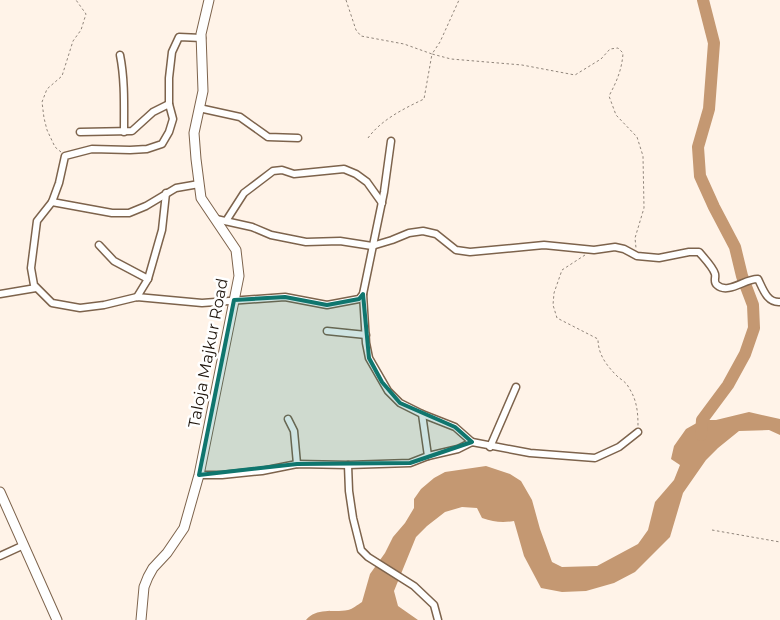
<svg xmlns="http://www.w3.org/2000/svg" width="780" height="620" viewBox="0 0 780 620" font-family="Montserrat,sans-serif">
	<style>
		.water { fill: #c49872 }
		.lines { fill: none; stroke-linecap: round; stroke-linejoin: round }
		.river { stroke: #c49872; stroke-width: 12 }
		.minor-casing { stroke: #7d634c; stroke-width: 9 }
		.tertiary-casing { stroke: #7d634c; stroke-width: 11 }
		.path { stroke: #90857b; stroke-width: 1; stroke-dasharray: 2.5 2.5; stroke-linecap: butt }
		.minor { stroke: #fff; stroke-width: 6 }
		.tertiary { stroke: #fff; stroke-width: 9 }
		.marked { fill: #0f766e; fill-opacity: 0.2; stroke: #0f766e; stroke-width: 4; stroke-linejoin: round }
		.labels { text-anchor: middle; dominant-baseline: central; stroke-width: 5; stroke-linejoin: round; paint-order: stroke }
		.street-label { font-size: 16px; fill: #1f150c; stroke: #fff }
	</style>
	<rect width="100%" height="100%" fill="#fff3e8"/>
	<!-- water -->
	<path class="water" d="M749 412 780 419V435L769 430 739 431 718 448 706 460 683 493 670 537 635 572 614 583 586 591 562 592 541 588 524 556 514 521C502 523 494 522 482 518L477 508 462 507 445 512 427 526 416 537 394 591 398 606 418 620H306C317 607 332 613 348 610 353 609 357 605 362 602L370 574 385 553 393 537 405 523 414 508V499L421 489 434 478 445 472 486 466 510 474 521 481 532 500 540 529 552 562 562 567 597 566 638 544 648 530 655 502 674 480 680 465 671 459 674 446 686 429 702 420H716Z"/>
	<g class="lines">
		<!-- river -->
		<path class="river" d="M701 435 702 420 728 385 745 354 754 328 753 305 742 276 735 247 714 207 700 176 698 147 709 109 714 43 703 0"/>
		<!-- minor casing -->
		<g class="minor-casing">
			<g id="minor">
				<path d="M202 38 179 37 172 52 169 78V104L173 119 169 132 162 144 147 149 130 150 92 149 65 156 59 183 52 202 37 221 31 268 34 285 52 303 80 308 104 305 137 297 202 303 285 297 327 305 359 299 363 294 384 192 391 141"/>
				<path d="M120 55C125 80 124 106 124 132"/>
				<path d="M199 108 240 117 268 137 298 138"/>
				<path d="M80 132 132 131 153 112 169 104"/>
				<path d="M52 202 112 213H129L146 206 176 188 199 184"/>
				<path d="M216 219 252 227 271 235 306 242 340 241 372 246 392 240 409 233 423 231 436 234 456 250 470 252 544 245 594 250 615 247 624 249 637 256 659 258 689 252H699C704 258 713 267 715 274 716 278 713 282 717 285 728 295 746 278 758 279 763 289 767 303 780 302"/>
				<path d="M226 221 244 193 273 171 282 170 294 174 344 169 356 174 367 182 382 203"/>
				<path d="M99 245 114 261 148 279 137 297"/>
				<path d="M148 279 162 230 166 193"/>
				<path d="M0 294 36 288"/>
				<path d="M327 331 366 335"/>
				<path d="M422 414 455 427 472 442"/>
				<path d="M288 419 294 431 297 464"/>
				<path d="M490 447 516 387"/>
				<path d="M428 456 458 449 472 442 530 453 595 458 619 447 638 432"/>
				<path d="M348 465 349 491 353 518 361 550 368 557 414 586 434 605 438 620"/>
				<path d="M199 475H222L262 471 297 464 348 465 410 463 428 456 422 414 400 403 388 391 369 358 366 343 363 294"/>
				<path d="M0 556 24 545"/>
			</g>
		</g>
		<!-- tertiary casing -->
		<g class="tertiary-casing">
			<g id="tertiary">
				<path d="M0 492 57 620"/>
				<path d="M141 620 144 587 148 577 153 568 167 553 184 528 199 475 239 276 236 250 201 198 196 159 194 133 203 91 201 34 209 0"/>
			</g>
		</g>
		<!-- path -->
		<g class="path">
			<path d="M346 0 356 30 361 36 404 44 432 54 440 42 459 0"/>
			<path d="M368 138C381 120 403 109 424 99L432 54 451 59 522 65 575 75 601 59 610 49 618 48 623 53C622 69 617 81 609 96L616 115 637 137 643 156 644 208 635 238 636 248"/>
			<path d="M61 152 55 147 47 130 44 118 42 102 47 89 62 76 73 41 81 30 86 14 76 0"/>
			<path d="M585 255 562 270 554 293 553 305 557 318 598 339C598 355 607 366 618 377 622 380 627 383 629 388 637 400 638 413 638 426"/>
			<path d="M712 530 780 542"/>
		</g>
		<!-- minor -->
		<use href="#minor" class="minor"/>
		<!-- tertiary -->
		<use href="#tertiary" class="tertiary"/>
	</g>
	<!-- marked area -->
	<path class="marked" d="M363 294 369 358 382 382 400 403 455 427 472 442 410 463 297 464 199 475 234 300 285 297 327 305 359 299Z"/>
	<g class="labels">
		<!-- street labels -->
		<g class="street-label">
			<text transform="translate(208 353) rotate(-79)">Taloja Majkur Road</text>
		</g>
	</g>
</svg>
